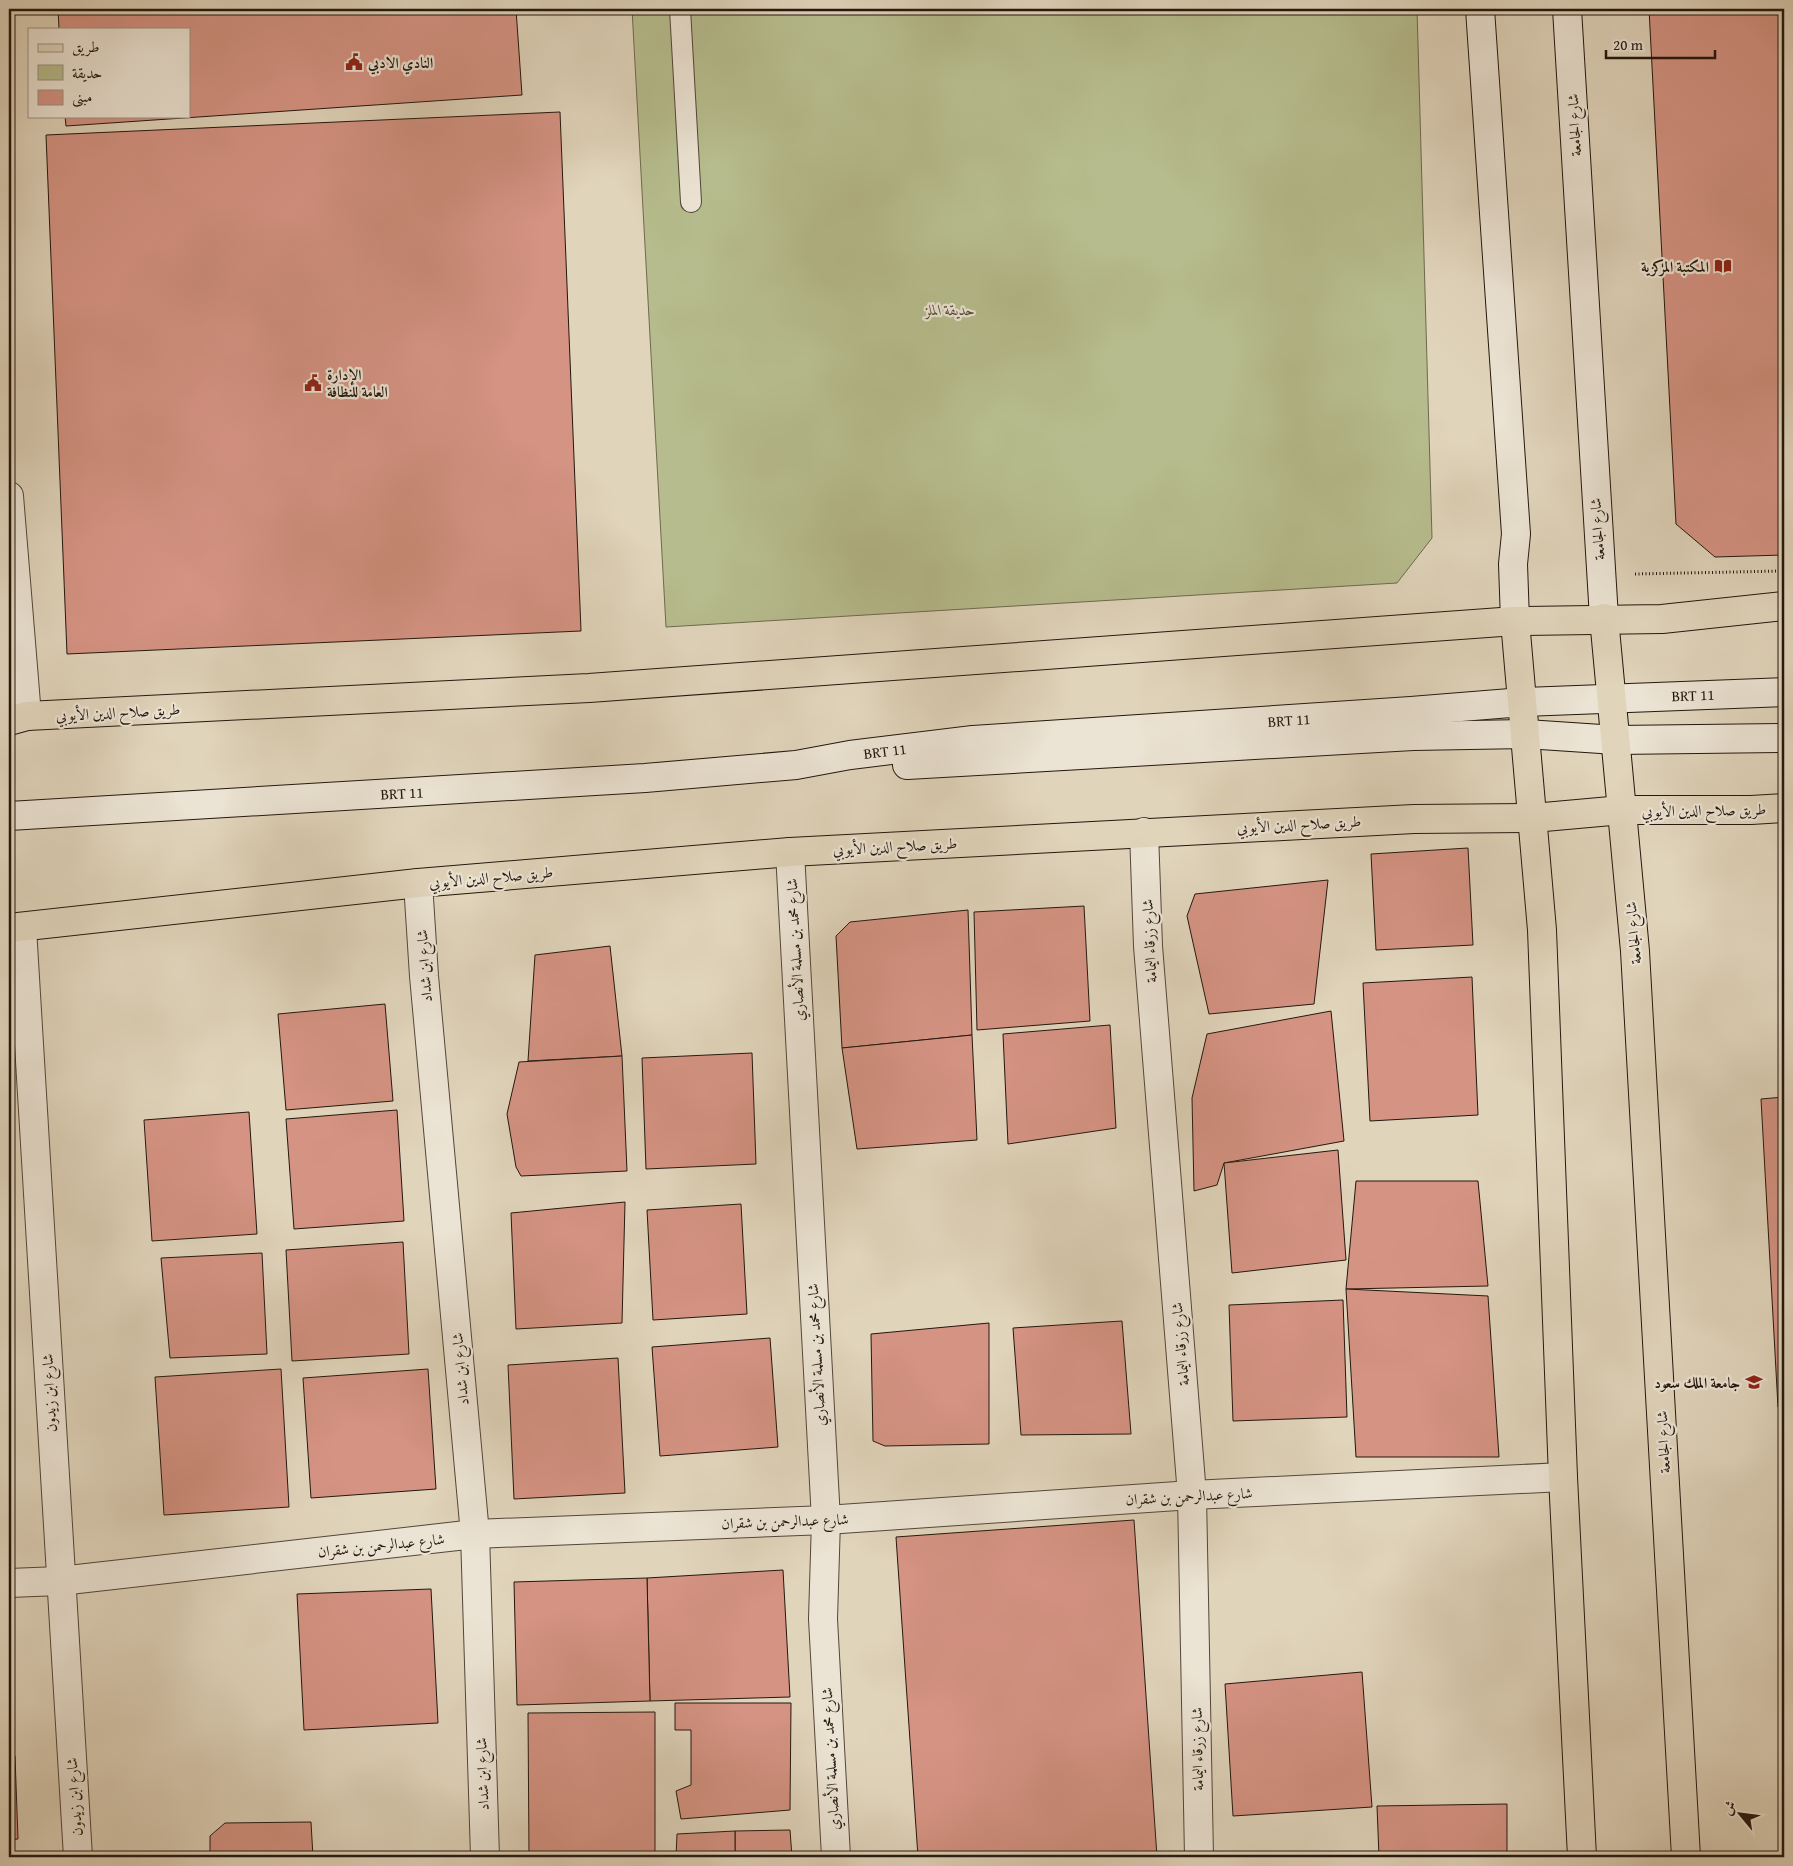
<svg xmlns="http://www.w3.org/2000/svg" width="1793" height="1866" viewBox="0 0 1793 1866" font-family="'Gentium Book Plus',Amiri,serif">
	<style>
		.green { fill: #b6bc8d; stroke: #6d6a4e }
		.building { fill: #d59383; stroke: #24170e }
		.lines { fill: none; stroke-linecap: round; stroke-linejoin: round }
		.lane-casing { stroke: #534639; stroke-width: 22 }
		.street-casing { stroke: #534639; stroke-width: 30 }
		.secondary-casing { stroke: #24170e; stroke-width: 30 }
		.primary-casing { stroke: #24170e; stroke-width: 30 }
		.path { stroke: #24170e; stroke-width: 3; stroke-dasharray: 1 2.5; stroke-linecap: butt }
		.lane { stroke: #ebe3d3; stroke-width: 20 }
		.street { stroke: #ebe3d3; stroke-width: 28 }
		.secondary { stroke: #ebe3d3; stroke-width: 28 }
		.primary { stroke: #e0d4bb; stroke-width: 28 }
		.labels { text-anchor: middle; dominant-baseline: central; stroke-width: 4.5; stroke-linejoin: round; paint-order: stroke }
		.poi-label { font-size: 15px; font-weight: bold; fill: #24170e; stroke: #ebe3d3; text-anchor: start }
		.street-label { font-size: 15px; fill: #24170e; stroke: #ebe3d3 }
		.park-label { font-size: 15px; font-style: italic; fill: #504934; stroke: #ebe3d3 }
	</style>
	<rect width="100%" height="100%" fill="#e0d4bb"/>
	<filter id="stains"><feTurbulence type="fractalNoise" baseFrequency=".004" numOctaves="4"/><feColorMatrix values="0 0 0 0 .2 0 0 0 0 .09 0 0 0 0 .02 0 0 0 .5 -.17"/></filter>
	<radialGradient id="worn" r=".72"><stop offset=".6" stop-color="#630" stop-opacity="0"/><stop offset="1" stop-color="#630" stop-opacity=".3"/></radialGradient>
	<!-- green -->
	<path class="green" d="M632 9H1417L1432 538 1397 583 666 627Z"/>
	<!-- building -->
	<g class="building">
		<path d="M58 9H516L522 95 66 126 65 116H189V29H59Z"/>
		<path d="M1649 9H1784V555L1715 557 1676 524Z"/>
		<path d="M560 112 581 631 67 654 46 135Z"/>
		<path d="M1468 848 1473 945 1376 950 1371 854Z"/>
		<path d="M1328 880 1314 1004 1209 1014 1187 916 1195 894Z"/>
		<path d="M1084 906 1090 1021 977 1030 974 912Z"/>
		<path d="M968 910 972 1035 842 1048 836 936 850 922Z"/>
		<path d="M610 946 622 1056 528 1061 535 955Z"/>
		<path d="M1472 977 1478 1115 1370 1121 1363 983Z"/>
		<path d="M385 1004 393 1101 286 1110 278 1014Z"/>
		<path d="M1331 1011 1344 1141 1224 1163 1217 1185 1194 1191 1192 1098 1207 1034Z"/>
		<path d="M1110 1025 1116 1128 1008 1144 1003 1034Z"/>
		<path d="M972 1035 977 1140 857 1149 842 1048Z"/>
		<path d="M752 1053 756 1164 646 1169 642 1058Z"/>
		<path d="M622 1056 627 1171 521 1176 516 1167 507 1114 519 1062Z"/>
		<path d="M1784 1097V1406L1778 1407 1761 1099Z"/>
		<path d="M397 1110 404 1221 294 1229 286 1119Z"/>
		<path d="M249 1112 257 1234 152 1241 144 1120Z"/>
		<path d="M1338 1150 1346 1260 1232 1273 1224 1163Z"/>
		<path d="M1356 1181H1478L1488 1286 1346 1289Z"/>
		<path d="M625 1202 622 1323 516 1329 511 1213Z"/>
		<path d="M741 1204 747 1314 653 1320 647 1210Z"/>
		<path d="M403 1242 409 1354 292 1361 286 1250Z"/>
		<path d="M262 1253 267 1354 170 1358 161 1258Z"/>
		<path d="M1346 1289 1488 1296 1499 1457H1356Z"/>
		<path d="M1343 1300 1347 1417 1233 1421 1229 1305Z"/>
		<path d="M1122 1321 1131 1434 1021 1435 1013 1328Z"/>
		<path d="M989 1323V1444L885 1446 873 1441 871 1334Z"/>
		<path d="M770 1338 778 1447 660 1456 652 1347Z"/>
		<path d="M618 1358 625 1493 514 1499 508 1365Z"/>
		<path d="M281 1369 289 1507 164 1515 155 1377Z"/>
		<path d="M428 1369 436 1489 311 1498 303 1378Z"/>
		<path d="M1134 1520 1157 1857H918L896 1537Z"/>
		<path d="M783 1570 790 1697 650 1701 647 1578Z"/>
		<path d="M647 1578 650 1701 517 1705 514 1582Z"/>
		<path d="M431 1589 438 1723 304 1730 297 1594Z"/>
		<path d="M1362 1672 1372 1807 1233 1816 1225 1684Z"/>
		<path d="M675 1703H791L790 1810 681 1819 676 1791 691 1785V1730H675Z"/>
		<path d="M655 1712V1856L529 1857 528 1713Z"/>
		<path d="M9 1754 15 1756 18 1839 9 1840Z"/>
		<path d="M1507 1804V1857H1379L1377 1806Z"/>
		<path d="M311 1822 313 1857H210V1836L225 1823Z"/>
		<path d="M790 1830 792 1857H735V1831Z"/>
		<path d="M735 1831V1857H676L677 1834Z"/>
		<path d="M655 1856V1857H529Z"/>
	</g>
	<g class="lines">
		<!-- lane casing -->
		<g class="lane-casing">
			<path id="lane" d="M680 9 691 202"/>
		</g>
		<!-- street casing -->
		<g class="street-casing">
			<g id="street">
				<path d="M9 496 27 716"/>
				<path d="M1144 832 1148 946 1192 1495 1199 1857"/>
				<path d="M790 852 826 1520 823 1619 836 1857"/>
				<path d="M418 883 424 976 475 1534 485 1857"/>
				<path d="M22 928 78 1857"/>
				<path d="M9 1583 60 1581 475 1534 826 1520 1192 1495 1563 1477"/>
			</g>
		</g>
		<!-- secondary casing -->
		<g class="secondary-casing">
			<g id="secondary">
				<path d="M1480 9 1516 534 1513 564 1515 621"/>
				<path d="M1567 9 1604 618"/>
				<path d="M907 765 1413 736 1526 734 1616 740 1784 738"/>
				<path d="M9 816 645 778 796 765 850 755 973 740 1411 711 1523 702 1784 692"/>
			</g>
		</g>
		<!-- primary casing -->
		<g class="primary-casing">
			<g id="primary">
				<path d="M1604 618 1635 951 1686 1857"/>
				<path d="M1515 621 1542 930 1563 1477 1582 1857"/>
				<path d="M9 721 27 716 589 688 1515 621 1662 619 1784 606"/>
				<path d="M9 928 418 883 790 852 1414 819 1533 818 1622 810H1751L1784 808"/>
			</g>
		</g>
		<!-- path -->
		<path class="path" d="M1635 574 1781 571"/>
		<!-- lane -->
		<use href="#lane" class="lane"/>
		<!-- street -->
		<use href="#street" class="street"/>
		<!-- secondary -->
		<use href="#secondary" class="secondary"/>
		<!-- primary -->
		<use href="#primary" class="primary"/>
	</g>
	<!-- icons -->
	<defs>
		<g id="civic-bare" transform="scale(1.35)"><path d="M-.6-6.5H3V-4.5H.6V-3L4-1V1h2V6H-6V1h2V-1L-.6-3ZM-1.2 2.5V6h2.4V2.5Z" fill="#8f2418" stroke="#ebe3d3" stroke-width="2.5" paint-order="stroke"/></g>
		<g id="library-bare" transform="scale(1.35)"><path d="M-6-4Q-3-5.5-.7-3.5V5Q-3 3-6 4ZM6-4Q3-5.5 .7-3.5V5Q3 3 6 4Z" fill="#8f2418" stroke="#ebe3d3" stroke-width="2.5" paint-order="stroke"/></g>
		<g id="university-bare" transform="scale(1.35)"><path d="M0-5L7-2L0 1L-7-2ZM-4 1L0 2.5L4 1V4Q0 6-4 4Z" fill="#8f2418" stroke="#ebe3d3" stroke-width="2.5" paint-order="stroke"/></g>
	</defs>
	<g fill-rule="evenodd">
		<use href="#civic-bare" x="354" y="62"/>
		<use href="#library-bare" x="1723" y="266"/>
		<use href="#civic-bare" x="313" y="383"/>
		<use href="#university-bare" x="1754" y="1382"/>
	</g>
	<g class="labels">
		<!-- poi labels -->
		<g class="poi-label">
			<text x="368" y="62">النادي الادبي</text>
			<text x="1709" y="266" text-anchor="end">المكتبة المركزية</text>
			<text x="327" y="374">الإدارة<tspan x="327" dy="17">العامة للنظافة</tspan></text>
			<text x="1740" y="1382" text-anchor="end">جامعة الملك سعود</text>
		</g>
		<!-- street labels -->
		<g class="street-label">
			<text transform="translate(1574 125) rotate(-93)">شارع الجامعة</text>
			<text transform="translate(1597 529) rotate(-94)">شارع الجامعة</text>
			<text transform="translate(1693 695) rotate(-2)">BRT 11</text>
			<text transform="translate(118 712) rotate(-3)">طريق صلاح الدين الأيوبي</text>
			<text transform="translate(1289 720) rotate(-4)">BRT 11</text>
			<text transform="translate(885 751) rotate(-7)">BRT 11</text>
			<text transform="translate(402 793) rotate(-3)">BRT 11</text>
			<text transform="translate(1704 810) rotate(-1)">طريق صلاح الدين الأيوبي</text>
			<text transform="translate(1299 824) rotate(-3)">طريق صلاح الدين الأيوبي</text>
			<text transform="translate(895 846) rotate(-3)">طريق صلاح الدين الأيوبي</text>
			<text transform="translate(491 877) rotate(-5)">طريق صلاح الدين الأيوبي</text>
			<text transform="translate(1633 933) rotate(-95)">شارع الجامعة</text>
			<text transform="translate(1149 941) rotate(-93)">شارع زرقاء اليمامة</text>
			<text transform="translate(795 950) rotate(-93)">شارع محمد بن مسلمة الأنصاري</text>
			<text transform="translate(424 966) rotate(-94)">شارع ابن شداد</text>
			<text transform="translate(1180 1344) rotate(-95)">شارع زرقاء اليمامة</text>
			<text transform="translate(816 1355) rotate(-93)">شارع محمد بن مسلمة الأنصاري</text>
			<text transform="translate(460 1369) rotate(-95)">شارع ابن شداد</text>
			<text transform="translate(49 1393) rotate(-93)">شارع ابن زيدون</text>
			<text transform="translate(1663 1442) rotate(-93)">شارع الجامعة</text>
			<text transform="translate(1189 1496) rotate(-3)">شارع عبدالرحمن بن شقران</text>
			<text transform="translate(785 1521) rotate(-2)">شارع عبدالرحمن بن شقران</text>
			<text transform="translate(381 1545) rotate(-6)">شارع عبدالرحمن بن شقران</text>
			<text transform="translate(1197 1749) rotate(-91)">شارع زرقاء اليمامة</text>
			<text transform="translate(830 1759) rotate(-93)">شارع محمد بن مسلمة الأنصاري</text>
			<text transform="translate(482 1774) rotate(-92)">شارع ابن شداد</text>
			<text transform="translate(74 1797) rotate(-94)">شارع ابن زيدون</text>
		</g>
		<!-- park labels -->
		<g class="park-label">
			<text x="950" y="309">حديقة الملز</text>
		</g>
	</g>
	<!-- margin -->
	<rect width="1793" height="1866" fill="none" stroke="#e0d4bb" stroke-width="30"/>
	<rect x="10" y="10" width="1773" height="1846" fill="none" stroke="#24170e" stroke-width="2.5"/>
	<rect x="15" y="15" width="1763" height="1836" fill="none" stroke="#24170e"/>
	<!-- legend -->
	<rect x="28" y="28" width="162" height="90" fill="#ebe3d3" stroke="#9b9184"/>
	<rect x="38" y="44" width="25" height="8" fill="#e0d4bb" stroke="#9b9184"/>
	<text x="72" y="52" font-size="15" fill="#24170e">طريق</text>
	<rect x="38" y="65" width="25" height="15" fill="#b6bc8d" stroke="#9b9184"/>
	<text x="72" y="78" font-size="15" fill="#24170e">حديقة</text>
	<rect x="38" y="90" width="25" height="15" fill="#d59383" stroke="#9b9184"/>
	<text x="72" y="102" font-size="15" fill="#24170e">مبنى</text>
	<!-- north arrow -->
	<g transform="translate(1740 1814) rotate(299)" stroke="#ebe3d3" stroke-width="4" paint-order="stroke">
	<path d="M0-4L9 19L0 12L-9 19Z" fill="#24170e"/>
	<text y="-8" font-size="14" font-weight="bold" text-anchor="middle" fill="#24170e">ش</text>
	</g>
	<!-- scale -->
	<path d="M1606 50v8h109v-8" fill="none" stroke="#24170e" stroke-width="2.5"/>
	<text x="1613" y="50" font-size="15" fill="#24170e" stroke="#ebe3d3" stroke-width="4" paint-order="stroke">20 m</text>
	<rect width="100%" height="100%" filter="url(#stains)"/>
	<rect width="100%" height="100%" fill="url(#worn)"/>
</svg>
